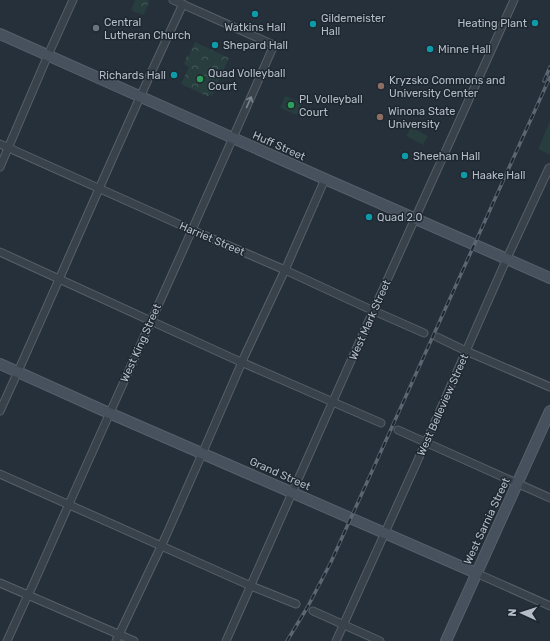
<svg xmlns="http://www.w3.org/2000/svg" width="550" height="641" viewBox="0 0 550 641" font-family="Rubik,sans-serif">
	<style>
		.park { fill: url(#park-crowns) }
		.garden { fill: #283d3d }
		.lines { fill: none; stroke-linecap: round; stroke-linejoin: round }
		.street-casing { stroke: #576069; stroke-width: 9 }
		.secondary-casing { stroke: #576069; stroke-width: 12 }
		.street { stroke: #39424b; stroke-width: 7 }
		.secondary { stroke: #47515e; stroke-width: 10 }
		.rail-casing { stroke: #5b6672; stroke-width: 3.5 }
		.rail { stroke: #1e2730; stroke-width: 2; stroke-dasharray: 6; stroke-linecap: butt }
		.oneway { stroke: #7d868f }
		.culture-dot { fill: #0f9aa8; stroke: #1e2730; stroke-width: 1.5 }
		.worship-dot { fill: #6b7280; stroke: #1e2730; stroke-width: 1.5 }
		.leisure-dot { fill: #2e9e5b; stroke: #1e2730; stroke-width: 1.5 }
		.education-dot { fill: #8d6e63; stroke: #1e2730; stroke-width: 1.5 }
		.labels { text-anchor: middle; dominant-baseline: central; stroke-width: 3; stroke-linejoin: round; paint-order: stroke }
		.poi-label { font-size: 11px; fill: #b4bdc7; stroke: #1e2730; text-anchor: start }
		.street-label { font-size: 11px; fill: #b4bdc7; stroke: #1e2730 }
	</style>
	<defs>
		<pattern id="park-crowns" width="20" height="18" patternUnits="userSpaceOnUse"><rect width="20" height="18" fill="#283d3d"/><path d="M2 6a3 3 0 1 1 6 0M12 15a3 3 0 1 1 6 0" fill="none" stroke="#455758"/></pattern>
	</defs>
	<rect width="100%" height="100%" fill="#25303b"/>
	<!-- park -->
	<g class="park">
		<path d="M135 0H147L149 1 144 15 131 10Z"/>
		<path d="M195 42 229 58 212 96 210 94 209 97 181 84 189 67 184 64 187 55 189 56Z"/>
	</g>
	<!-- garden -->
	<g class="garden">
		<path d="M194 71 209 78 206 87 190 80Z"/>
		<path d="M285 96 302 103 297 115 280 108Z"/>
		<path d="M550 121V155L538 149Z"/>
		<path d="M411 127 428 136 423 145 406 136Z"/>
	</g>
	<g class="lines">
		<!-- street casing -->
		<g class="street-casing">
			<g id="street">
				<path d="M0 144 183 226 285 270 365 307 424 333"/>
				<path d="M0 167 48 55 73 0"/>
				<path d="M0 252 232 358 381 423"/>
				<path d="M437 337 466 351 550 387"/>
				<path d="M0 411C62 276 119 139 183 4"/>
				<path d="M398 430 550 498"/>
				<path d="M0 474 251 586 296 604"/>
				<path d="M476 573 550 606"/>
				<path d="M0 583 134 641"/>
				<path d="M313 611 380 641"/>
				<path d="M7 641 28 595 32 587 69 504 192 230 274 45 173 0"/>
				<path d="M116 641 165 538 202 454 245 355 285 270 325 179"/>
				<path d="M226 641 370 318 514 0"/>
				<path d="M336 641 426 442 507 258 549 168 550 169"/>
			</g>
		</g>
		<!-- secondary casing -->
		<g class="secondary-casing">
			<g id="secondary">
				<path d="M0 34 325 179 550 278"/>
				<path d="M0 364 100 409 293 493 476 573"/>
				<path d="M446 641 550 411"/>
			</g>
		</g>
		<!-- street -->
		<use href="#street" class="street"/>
		<!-- secondary -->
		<use href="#secondary" class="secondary"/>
		<!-- rail casing -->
		<g class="rail-casing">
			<g id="rail">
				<path d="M544 81 550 67"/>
				<path d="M287 641 307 608 331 562 550 77"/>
			</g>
		</g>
		<!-- rail -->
		<use href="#rail" class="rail"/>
	</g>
	<!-- one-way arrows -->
	<defs><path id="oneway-shaft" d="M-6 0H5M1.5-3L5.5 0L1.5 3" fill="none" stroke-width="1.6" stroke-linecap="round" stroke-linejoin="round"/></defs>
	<use class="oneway" href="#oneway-shaft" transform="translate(249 102) rotate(-66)"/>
	<!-- markers -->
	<g class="culture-dot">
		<circle cx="255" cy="14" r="4"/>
		<circle cx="535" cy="23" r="4"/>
		<circle cx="313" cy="24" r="4"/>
		<circle cx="215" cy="45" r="4"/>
		<circle cx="430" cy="49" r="4"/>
		<circle cx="174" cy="75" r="4"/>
		<circle cx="405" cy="156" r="4"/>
		<circle cx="464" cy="175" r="4"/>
		<circle cx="369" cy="217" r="4"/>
	</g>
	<circle class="worship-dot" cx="96" cy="28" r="4"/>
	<g class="leisure-dot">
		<circle cx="200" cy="79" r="4"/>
		<circle cx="291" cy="105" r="4"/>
	</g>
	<g class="education-dot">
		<circle cx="381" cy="86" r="4"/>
		<circle cx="380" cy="117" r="4"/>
	</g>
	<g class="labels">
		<!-- poi labels -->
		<g class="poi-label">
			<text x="321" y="18">Gildemeister<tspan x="321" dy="13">Hall</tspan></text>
			<text x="104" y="22">Central<tspan x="104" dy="13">Lutheran Church</tspan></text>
			<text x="527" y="23" text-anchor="end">Heating Plant</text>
			<text x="255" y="27" text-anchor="middle">Watkins Hall</text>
			<text x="223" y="45">Shepard Hall</text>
			<text x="438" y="49">Minne Hall</text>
			<text x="208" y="73">Quad Volleyball<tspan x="208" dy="13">Court</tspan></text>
			<text x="166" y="75" text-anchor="end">Richards Hall</text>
			<text x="389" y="80">Kryzsko Commons and<tspan x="389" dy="13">University Center</tspan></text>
			<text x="299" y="99">PL Volleyball<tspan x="299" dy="13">Court</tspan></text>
			<text x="388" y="111">Winona State<tspan x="388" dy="13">University</tspan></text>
			<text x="413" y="156">Sheehan Hall</text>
			<text x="472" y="175">Haake Hall</text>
			<text x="377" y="217">Quad 2.0</text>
		</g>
		<!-- street labels -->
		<g class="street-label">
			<text transform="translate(279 146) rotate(24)">Huff Street</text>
			<text transform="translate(212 239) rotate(23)">Harriet Street</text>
			<text transform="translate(370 320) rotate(-66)">West Mark Street</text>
			<text transform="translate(141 343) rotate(-66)">West King Street</text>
			<text transform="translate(443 405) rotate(-66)">West Belleview Street</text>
			<text transform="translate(280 474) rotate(24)">Grand Street</text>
			<text transform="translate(487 521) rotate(-65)">West Sarnia Street</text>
		</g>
	</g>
	<!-- north arrow -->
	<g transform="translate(522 613) rotate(273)" stroke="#1e2730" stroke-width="3" paint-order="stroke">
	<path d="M0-3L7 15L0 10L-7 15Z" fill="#b4bdc7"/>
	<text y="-6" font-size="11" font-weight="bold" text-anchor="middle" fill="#b4bdc7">N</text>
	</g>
</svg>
